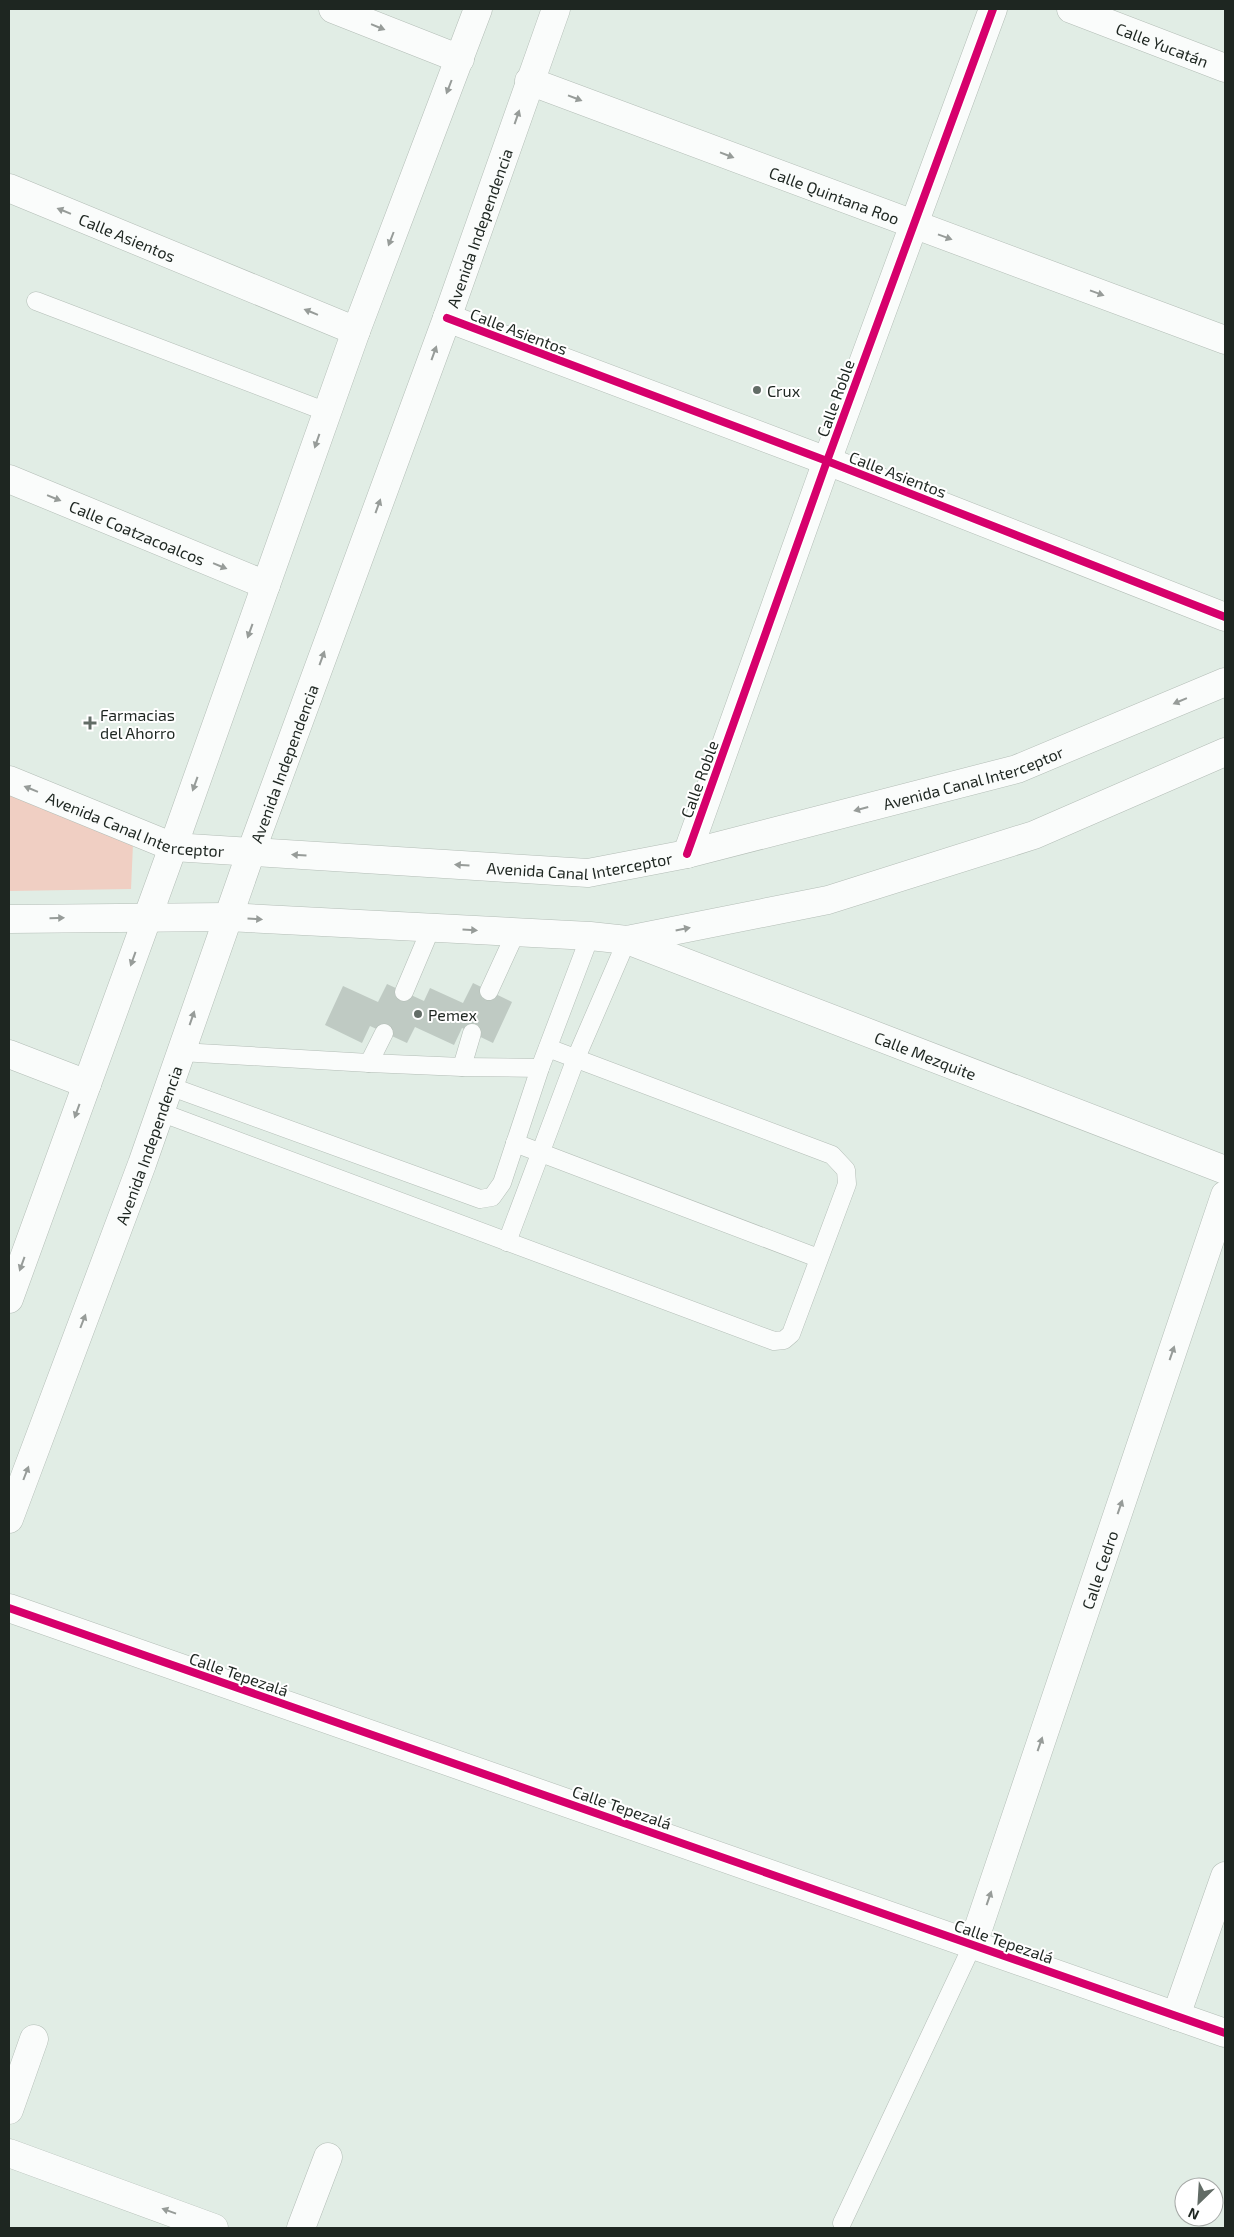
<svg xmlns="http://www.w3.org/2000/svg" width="1234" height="2237" viewBox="0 0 1234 2237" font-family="'Exo 2',sans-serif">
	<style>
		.green { fill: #f0cfc3 }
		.building { fill: #bfcac3 }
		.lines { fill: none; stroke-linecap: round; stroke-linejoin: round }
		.service-casing { stroke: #b3bdb6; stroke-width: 19 }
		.minor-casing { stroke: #b3bdb6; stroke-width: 29 }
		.secondary-casing { stroke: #b3bdb6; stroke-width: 29 }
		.service { stroke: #fafcfb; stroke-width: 18 }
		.minor { stroke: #fafcfb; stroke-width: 28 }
		.secondary { stroke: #fafcfb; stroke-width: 28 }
		.cycleway-casing { stroke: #fff; stroke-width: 11 }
		.cycleway { stroke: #d6006c; stroke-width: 8 }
		.oneway { fill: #979c99 }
		.poi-dot { fill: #626c66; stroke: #fff; stroke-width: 2 }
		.labels { text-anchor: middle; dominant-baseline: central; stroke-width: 4; stroke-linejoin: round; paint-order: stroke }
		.street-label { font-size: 16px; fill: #1e2621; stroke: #fff }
		.poi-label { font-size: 16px; fill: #1e2621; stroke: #fff; text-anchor: start }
	</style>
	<rect width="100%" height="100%" fill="#e1ede5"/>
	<!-- green -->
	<path class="green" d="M9 794 133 844 131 889 9 891Z"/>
	<!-- building -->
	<path class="building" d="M473 983 512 1002 493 1043 462 1028 454 1045 415 1027 407 1043 370 1026 362 1043 325 1025 343 986 378 1002 387 984 424 1001 430 988 463 1003Z"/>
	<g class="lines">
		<!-- service casing -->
		<g class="service-casing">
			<g id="service">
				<path d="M36 301 327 412"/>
				<path d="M489 991 516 932"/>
				<path d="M404 992 431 928"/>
				<path d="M384 1033 369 1063 462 1067 472 1033"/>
				<path d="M181 1052 369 1063"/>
				<path d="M462 1067 540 1068"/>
				<path d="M169 1086 480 1199 492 1197 502 1183 540 1068 590 936"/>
				<path d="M160 1112 774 1341 784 1340 791 1334 847 1184 846 1170 832 1155 548 1048"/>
				<path d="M515 1143 818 1258"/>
				<path d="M507 1242 576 1058 627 940"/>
				<path d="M842 2223 973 1944"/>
			</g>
		</g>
		<!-- minor casing -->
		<g class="minor-casing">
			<g id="minor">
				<path d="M333 9 460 59"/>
				<path id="s1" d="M1071 9 1225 68"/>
				<path id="s2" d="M529 81 1225 340"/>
				<path id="s3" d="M9 188 356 331"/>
				<path d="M447 318 827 461 1225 617"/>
				<path id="s4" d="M9 479 266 585"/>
				<path d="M687 854 827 461 993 9"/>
				<path id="s5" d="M627 940 1225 1170"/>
				<path d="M9 1608 1225 2033"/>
				<path id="s6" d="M973 1944 1225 1195"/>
				<path d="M1176 2016 1225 1876"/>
				<path d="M9 2110 34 2039"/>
				<path d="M9 2153 214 2228"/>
				<path d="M301 2228 328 2157"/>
			</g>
		</g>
		<!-- secondary casing -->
		<g class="secondary-casing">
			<g id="secondary">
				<path id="s7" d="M9 780 173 847 588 873 687 854 1017 769 1225 682"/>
				<path d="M9 919 227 917 590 936 627 940 828 900 1034 835 1225 752"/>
				<path d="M9 1054 87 1084"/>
				<path d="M9 1299 173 847 356 331 478 9"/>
				<path id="s8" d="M9 1519 142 1164 251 852 447 318 556 9"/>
			</g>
		</g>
		<!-- service -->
		<use href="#service" class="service"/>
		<!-- minor -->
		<use href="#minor" class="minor"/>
		<!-- secondary -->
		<use href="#secondary" class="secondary"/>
		<!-- cycleway casing -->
		<g class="cycleway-casing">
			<g id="cycleway">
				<path d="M447 318 827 461 1225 617"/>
				<path d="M687 854 827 461 993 9"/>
				<path d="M9 1608 1225 2033"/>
			</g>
		</g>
		<!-- cycleway -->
		<use href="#cycleway" class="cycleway"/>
	</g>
	<!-- one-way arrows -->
	<defs><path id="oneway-solid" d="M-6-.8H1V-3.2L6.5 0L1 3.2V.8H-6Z" transform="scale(1.25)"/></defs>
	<g class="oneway">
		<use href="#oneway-solid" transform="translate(378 27) rotate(22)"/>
		<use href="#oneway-solid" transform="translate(449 87) rotate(111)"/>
		<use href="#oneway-solid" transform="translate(575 98) rotate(21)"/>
		<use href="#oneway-solid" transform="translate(517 117) rotate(-71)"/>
		<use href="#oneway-solid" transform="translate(727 155) rotate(21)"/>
		<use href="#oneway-solid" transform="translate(64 211) rotate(-158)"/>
		<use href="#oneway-solid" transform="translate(945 237) rotate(20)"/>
		<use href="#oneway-solid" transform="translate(391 239) rotate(111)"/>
		<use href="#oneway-solid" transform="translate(1097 293) rotate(20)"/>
		<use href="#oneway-solid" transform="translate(311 312) rotate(-158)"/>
		<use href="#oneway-solid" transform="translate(434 353) rotate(-70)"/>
		<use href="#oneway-solid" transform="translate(317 441) rotate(109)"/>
		<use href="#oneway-solid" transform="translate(54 498) rotate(22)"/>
		<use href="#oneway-solid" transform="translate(378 506) rotate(-70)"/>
		<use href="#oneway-solid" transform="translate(220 566) rotate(22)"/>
		<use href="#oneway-solid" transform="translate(250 631) rotate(110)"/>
		<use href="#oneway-solid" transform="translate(322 658) rotate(-70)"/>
		<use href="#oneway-solid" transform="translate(1180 701) rotate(157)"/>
		<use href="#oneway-solid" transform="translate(195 784) rotate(110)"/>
		<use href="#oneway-solid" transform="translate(31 789) rotate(-158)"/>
		<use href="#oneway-solid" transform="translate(861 809) rotate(165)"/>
		<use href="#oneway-solid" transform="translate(299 855) rotate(-176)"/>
		<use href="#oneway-solid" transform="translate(462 865) rotate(-176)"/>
		<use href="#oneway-solid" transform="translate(57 918) rotate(-1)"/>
		<use href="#oneway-solid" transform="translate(255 919) rotate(3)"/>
		<use href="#oneway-solid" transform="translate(683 929) rotate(-11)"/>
		<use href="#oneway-solid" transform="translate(470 930) rotate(3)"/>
		<use href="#oneway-solid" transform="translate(133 959) rotate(110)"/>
		<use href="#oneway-solid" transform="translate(192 1018) rotate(-71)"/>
		<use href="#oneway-solid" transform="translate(77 1111) rotate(110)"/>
		<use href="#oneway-solid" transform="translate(22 1264) rotate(110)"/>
		<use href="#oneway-solid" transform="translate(83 1321) rotate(-69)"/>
		<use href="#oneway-solid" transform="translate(1172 1353) rotate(-71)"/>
		<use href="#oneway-solid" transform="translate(26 1473) rotate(-69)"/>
		<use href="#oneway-solid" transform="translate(1120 1507) rotate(-71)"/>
		<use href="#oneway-solid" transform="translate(1040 1744) rotate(-71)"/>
		<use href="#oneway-solid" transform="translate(989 1898) rotate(-71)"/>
		<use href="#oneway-solid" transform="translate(169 2211) rotate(-160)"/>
	</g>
	<!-- markers -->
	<g class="poi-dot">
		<circle cx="757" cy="390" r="5"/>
		<path d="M87.5 715.5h5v5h5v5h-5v5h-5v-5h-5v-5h5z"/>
		<circle cx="418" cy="1014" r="5"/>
	</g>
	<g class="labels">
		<!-- street labels -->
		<g class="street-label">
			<text stroke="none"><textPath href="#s1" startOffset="98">Calle Yucatán</textPath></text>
			<text stroke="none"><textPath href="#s2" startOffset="326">Calle Quintana Roo</textPath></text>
			<text stroke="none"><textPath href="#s8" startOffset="1374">Avenida Independencia</textPath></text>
			<text stroke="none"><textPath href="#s3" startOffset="128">Calle Asientos</textPath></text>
			<text transform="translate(519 331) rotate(21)">Calle Asientos</text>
			<text transform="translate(835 398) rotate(-70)">Calle Roble</text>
			<text transform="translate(898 474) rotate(21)">Calle Asientos</text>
			<text stroke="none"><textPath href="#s4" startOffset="139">Calle Coatzacoalcos</textPath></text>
			<text stroke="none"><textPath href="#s8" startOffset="804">Avenida Independencia</textPath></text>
			<text stroke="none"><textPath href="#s7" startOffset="990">Avenida Canal Interceptor</textPath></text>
			<text transform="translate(699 779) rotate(-70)">Calle Roble</text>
			<text stroke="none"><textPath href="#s7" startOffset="135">Avenida Canal Interceptor</textPath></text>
			<text stroke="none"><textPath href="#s7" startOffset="585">Avenida Canal Interceptor</textPath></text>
			<text stroke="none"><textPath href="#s5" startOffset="320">Calle Mezquite</textPath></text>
			<text stroke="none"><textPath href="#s8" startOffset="399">Avenida Independencia</textPath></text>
			<text stroke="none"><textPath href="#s6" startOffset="395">Calle Cedro</textPath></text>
			<text transform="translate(239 1674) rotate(19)">Calle Tepezalá</text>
			<text transform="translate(622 1807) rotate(19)">Calle Tepezalá</text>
			<text transform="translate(1004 1941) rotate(19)">Calle Tepezalá</text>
		</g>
		<!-- poi labels -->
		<g class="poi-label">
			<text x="767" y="390">Crux</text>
			<text x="100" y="714">Farmacias<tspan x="100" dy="18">del Ahorro</tspan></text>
			<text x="428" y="1014">Pemex</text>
		</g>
	</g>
	<!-- border -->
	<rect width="1234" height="2237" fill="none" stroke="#1e2621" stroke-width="20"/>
	<!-- north arrow -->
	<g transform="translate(1199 2202) rotate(205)"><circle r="24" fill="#ffffff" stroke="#a5a8a6"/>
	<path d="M0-4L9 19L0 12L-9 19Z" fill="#626c66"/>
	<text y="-8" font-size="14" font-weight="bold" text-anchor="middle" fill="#1e2621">N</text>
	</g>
</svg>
